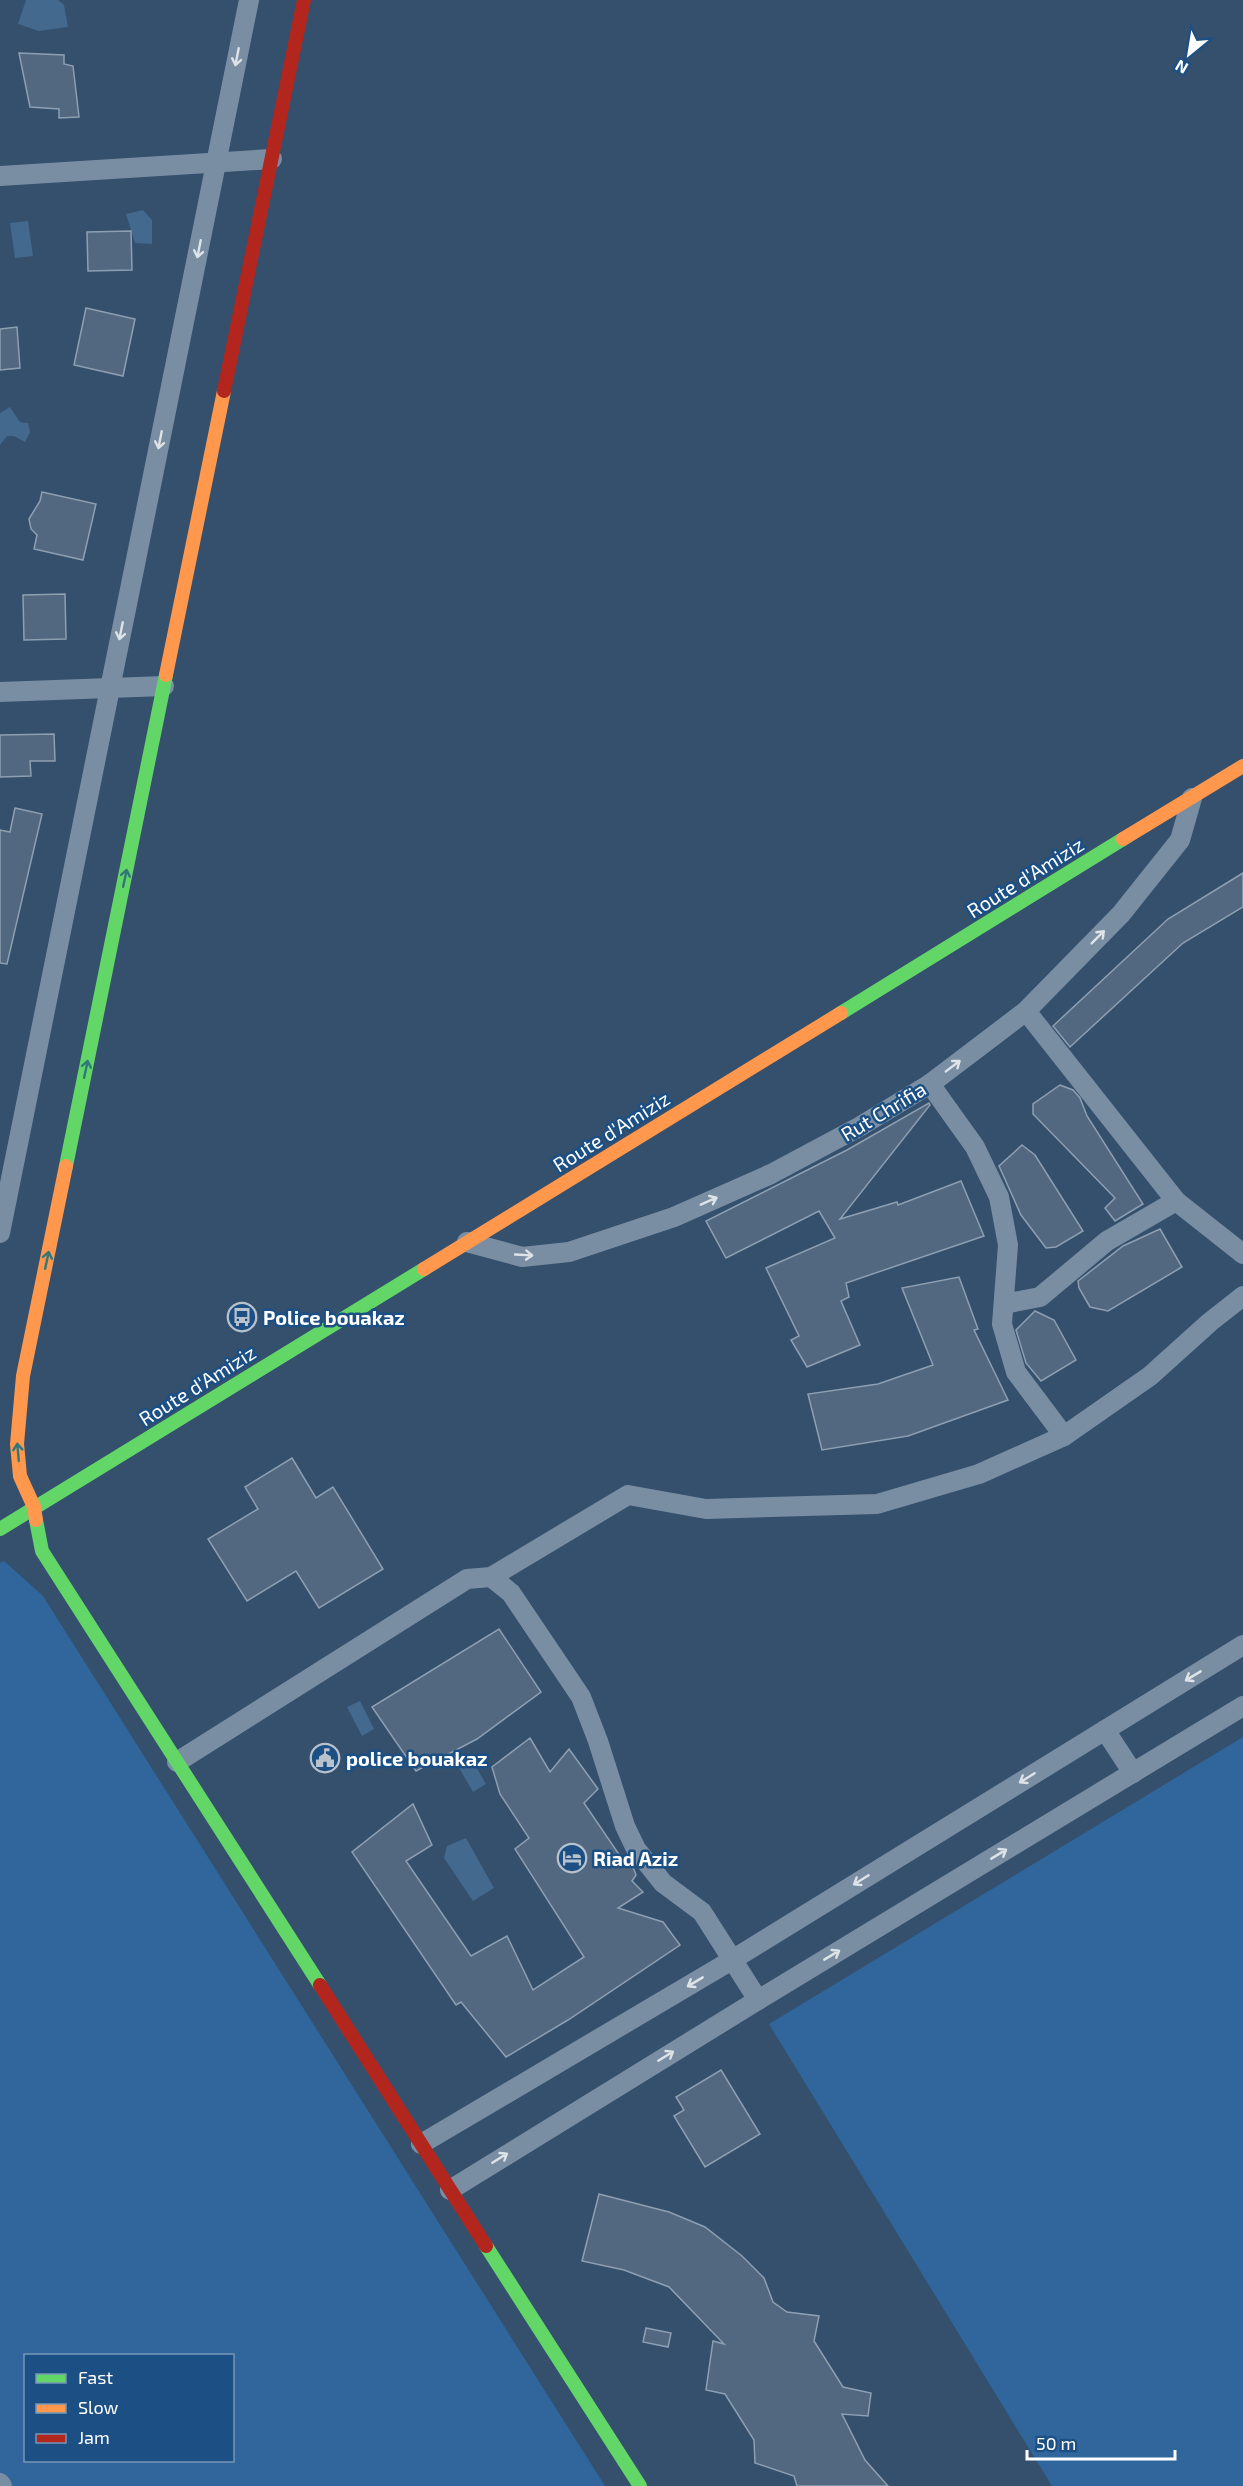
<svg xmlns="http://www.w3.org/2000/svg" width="1243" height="2486" viewBox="0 0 1243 2486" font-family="'Exo 2',sans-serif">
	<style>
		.green { fill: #30669c; fill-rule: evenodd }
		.water { fill: #43698e }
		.building { fill: #526880; stroke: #8e9fb1; stroke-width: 1.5 }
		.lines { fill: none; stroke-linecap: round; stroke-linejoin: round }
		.street { stroke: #7a8ea3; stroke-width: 20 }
		.fast { stroke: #63d668; stroke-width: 14 }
		.slow { stroke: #ff974d; stroke-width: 14 }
		.jam { stroke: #b3261e; stroke-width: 14 }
		.oneway { stroke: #dee3e8 }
		.oneway2 { stroke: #31787c }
		.labels { text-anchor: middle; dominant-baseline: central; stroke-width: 5; stroke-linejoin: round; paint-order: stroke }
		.street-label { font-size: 20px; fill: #fff; stroke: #1c5085 }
		.poi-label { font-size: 20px; font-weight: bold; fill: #fff; stroke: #1c5085; text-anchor: start }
	</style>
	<rect width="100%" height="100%" fill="#34506d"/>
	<!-- green -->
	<g class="green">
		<path d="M4 1561 43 1596 605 2486H0V1563ZM26 2356H232V2460H26Z"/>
		<path d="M1243 1737V2486H1052L769 2024Z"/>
	</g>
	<!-- water -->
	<g class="water">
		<path d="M26 0H58L64 5 68 27 39 31 18 24Z"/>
		<path d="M143 210 152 220V244L135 243 126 214Z"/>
		<path d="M28 221 33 256 15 258 10 223Z"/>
		<path d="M10 407 20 422 28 423 30 432 25 442 14 436H7L0 445V413Z"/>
		<path d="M360 1701 374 1729 362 1736 347 1707Z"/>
		<path d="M454 1759 472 1760 486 1784 473 1792Z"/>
		<path d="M466 1838 494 1888 473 1901 444 1858 447 1846Z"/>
	</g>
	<!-- building -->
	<g class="building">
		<path d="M19 53 64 55V64L73 66 79 117 59 118V109L30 107Z"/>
		<path d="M131 231 132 270 88 271 87 232Z"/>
		<path d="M86 308 135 319 123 376 74 365Z"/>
		<path d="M17 327 20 368 0 370V329Z"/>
		<path d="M42 492 96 504 83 560 34 549 37 535 31 529 29 519 40 501Z"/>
		<path d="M65 594 66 639 24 640 23 595Z"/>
		<path d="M54 734 55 761H30L31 776 0 777V735Z"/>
		<path d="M15 808 42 814 7 964 0 963V830L10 832Z"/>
		<path d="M1243 873V907L1183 943 1070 1047 1053 1026 1168 919Z"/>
		<path d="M1060 1085 1073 1090 1080 1098 1087 1116 1143 1204 1115 1221 1105 1208 1115 1198 1033 1114V1104Z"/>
		<path d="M929 1103 930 1105 840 1219 897 1202 898 1205 961 1181 984 1236 846 1283 849 1297 841 1301 860 1345 807 1367 791 1340 799 1336 766 1268 835 1238 819 1211 726 1258 706 1221 847 1150Z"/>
		<path d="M1022 1145 1035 1155 1083 1231 1056 1247 1046 1248 1021 1215 999 1166Z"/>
		<path d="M1160 1229 1182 1267 1108 1311 1090 1307 1079 1288 1078 1281 1123 1246Z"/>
		<path d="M959 1277 978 1329 974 1330 1008 1400 908 1436 822 1450 808 1394 878 1384 933 1365 902 1288Z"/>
		<path d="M1035 1311 1054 1320 1076 1360 1041 1381 1026 1363 1016 1330Z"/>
		<path d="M292 1458 316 1498 333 1487 383 1569 319 1608 296 1571 247 1601 208 1539 258 1509 245 1487Z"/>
		<path d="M499 1629 541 1692 477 1739 416 1771 372 1707Z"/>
		<path d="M530 1738 550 1772 569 1749 598 1789 584 1803 620 1856 631 1862 636 1875 632 1881 643 1892 618 1908 663 1922 680 1945 568 2020 506 2057 461 2002 456 2005 352 1852 413 1804 432 1845 406 1861 471 1956 507 1936 533 1990 584 1957 515 1849 529 1838 500 1794 492 1767Z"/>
		<path d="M721 2070 760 2134 705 2167 674 2116 684 2110 676 2097Z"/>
		<path d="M599 2194 669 2212 705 2227 742 2256 764 2278 773 2302 787 2312 819 2316 814 2341 843 2387 871 2393 868 2416 842 2414 865 2460 888 2486H797L794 2476 755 2463 754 2440 725 2394 706 2390 713 2341 724 2344 669 2287 624 2270 582 2261Z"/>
		<path d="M646 2328 671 2333 668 2347 643 2342Z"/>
	</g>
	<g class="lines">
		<!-- street -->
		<g class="street">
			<path d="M0 176 272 159"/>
			<path d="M0 692 164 686"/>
			<path d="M1026 1011 1176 1201 1243 1254"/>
			<path d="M930 1084 975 1147 999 1197 1008 1245 1002 1324 1016 1372 1064 1436"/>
			<path d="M0 1233 249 0"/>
			<path d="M467 1242 522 1257 569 1252 674 1217 771 1174 859 1127 930 1084 1026 1011 1121 914 1180 840 1192 798"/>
			<path d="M1004 1304 1040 1297 1107 1241 1176 1201"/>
			<path d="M491 1577 511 1593 581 1697 598 1741 625 1826 636 1849 663 1883 702 1912 758 2000"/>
			<path d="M1105 1730 1133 1773"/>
			<path d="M177 1762 467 1579 491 1577 628 1495 706 1509 877 1504 979 1474 1064 1436 1150 1376 1210 1322 1243 1296"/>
			<path d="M421 2144 732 1960 1243 1645"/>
			<path d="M450 2190 758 2000 1243 1706"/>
			<path d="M0 2483 2 2486"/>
		</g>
		<!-- fast -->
		<g class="fast">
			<path d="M841 1013 1123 839"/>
			<path d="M66 1166 166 675"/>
			<path d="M36 1520 42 1551 320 1985"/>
			<path d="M0 1529 424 1269"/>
			<path d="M486 2246 640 2486"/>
		</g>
		<!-- slow -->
		<g class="slow">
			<path d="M166 675 224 391"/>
			<path d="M1123 839 1243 766"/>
			<path d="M424 1269 841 1013"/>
			<path d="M36 1520 34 1507 20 1476 17 1444 23 1376 66 1166"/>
		</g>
		<!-- jam -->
		<g class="jam">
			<path d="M224 391 304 0"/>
			<path d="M320 1985 486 2246"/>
		</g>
	</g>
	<!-- one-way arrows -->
	<defs><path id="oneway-shaft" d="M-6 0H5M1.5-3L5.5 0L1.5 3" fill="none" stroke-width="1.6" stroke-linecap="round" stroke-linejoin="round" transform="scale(1.5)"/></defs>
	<g class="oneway">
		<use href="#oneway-shaft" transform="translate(237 57) rotate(101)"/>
		<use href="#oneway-shaft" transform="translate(199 249) rotate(101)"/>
		<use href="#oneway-shaft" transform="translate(160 440) rotate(101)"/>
		<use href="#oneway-shaft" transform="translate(121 631) rotate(101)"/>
		<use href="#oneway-shaft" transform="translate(1098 937) rotate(-45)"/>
		<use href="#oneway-shaft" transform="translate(953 1066) rotate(-37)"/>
		<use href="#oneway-shaft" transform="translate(709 1201) rotate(-24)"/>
		<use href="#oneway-shaft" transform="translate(524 1255) rotate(3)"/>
		<use href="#oneway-shaft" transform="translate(1193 1676) rotate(149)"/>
		<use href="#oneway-shaft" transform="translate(1027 1778) rotate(148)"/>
		<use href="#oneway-shaft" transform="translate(999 1854) rotate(-31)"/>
		<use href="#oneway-shaft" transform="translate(861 1880) rotate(148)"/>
		<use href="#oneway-shaft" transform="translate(832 1955) rotate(-31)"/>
		<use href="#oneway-shaft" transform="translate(695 1982) rotate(149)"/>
		<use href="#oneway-shaft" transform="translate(666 2056) rotate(-32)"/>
		<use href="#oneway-shaft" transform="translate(500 2158) rotate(-32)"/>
	</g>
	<g class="oneway2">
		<use href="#oneway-shaft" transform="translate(125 878) rotate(-78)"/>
		<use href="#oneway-shaft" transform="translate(86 1069) rotate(-78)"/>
		<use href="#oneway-shaft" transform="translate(47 1260) rotate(-78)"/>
		<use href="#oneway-shaft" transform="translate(18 1452) rotate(-95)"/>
	</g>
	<!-- icons -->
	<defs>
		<g id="bus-ring" transform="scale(1.5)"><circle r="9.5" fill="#1c5085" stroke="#b8c2cc" stroke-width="1.5"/><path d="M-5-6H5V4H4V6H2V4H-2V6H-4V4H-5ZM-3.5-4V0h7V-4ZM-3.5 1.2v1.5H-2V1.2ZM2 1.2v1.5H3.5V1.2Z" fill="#b8c2cc"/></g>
		<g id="civic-ring" transform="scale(1.5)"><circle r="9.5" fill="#1c5085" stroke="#b8c2cc" stroke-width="1.5"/><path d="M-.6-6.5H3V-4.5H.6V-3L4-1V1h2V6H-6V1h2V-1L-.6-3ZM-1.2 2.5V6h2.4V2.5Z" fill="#b8c2cc"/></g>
		<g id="hotel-ring" transform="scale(1.5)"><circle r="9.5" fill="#1c5085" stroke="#b8c2cc" stroke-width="1.5"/><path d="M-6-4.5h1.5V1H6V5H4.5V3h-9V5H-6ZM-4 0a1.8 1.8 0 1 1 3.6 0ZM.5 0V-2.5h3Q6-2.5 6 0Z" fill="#b8c2cc"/></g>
	</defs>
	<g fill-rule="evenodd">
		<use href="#bus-ring" x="242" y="1317"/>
		<use href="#civic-ring" x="325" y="1758"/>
		<use href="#hotel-ring" x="572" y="1858"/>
	</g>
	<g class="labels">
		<!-- street labels -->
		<g class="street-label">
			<text transform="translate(1025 877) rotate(-32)">Route d'Amiziz</text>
			<text transform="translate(883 1111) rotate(-31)">Rut Chrifia</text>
			<text transform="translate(611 1131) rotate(-32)">Route d'Amiziz</text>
			<text transform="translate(197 1385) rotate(-32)">Route d'Amiziz</text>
		</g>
		<!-- poi labels -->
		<g class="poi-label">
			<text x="263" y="1317">Police bouakaz</text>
			<text x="346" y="1758">police bouakaz</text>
			<text x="593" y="1858">Riad Aziz</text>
		</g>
	</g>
	<!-- legend -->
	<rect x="24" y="2354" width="210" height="108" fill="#1c5085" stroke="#7796b6" stroke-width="1.5"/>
	<rect x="36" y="2374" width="30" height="9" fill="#63d668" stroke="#7796b6" stroke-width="1.5"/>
	<text x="78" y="2384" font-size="18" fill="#ffffff">Fast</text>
	<rect x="36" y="2404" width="30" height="9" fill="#ff974d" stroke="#7796b6" stroke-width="1.5"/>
	<text x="78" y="2414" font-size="18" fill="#ffffff">Slow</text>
	<rect x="36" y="2434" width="30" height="9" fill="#b3261e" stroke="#7796b6" stroke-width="1.5"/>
	<text x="78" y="2444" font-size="18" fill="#ffffff">Jam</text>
	<!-- north arrow -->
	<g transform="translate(1189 54) rotate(210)" stroke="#1c5085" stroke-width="4.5" paint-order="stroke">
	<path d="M0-4.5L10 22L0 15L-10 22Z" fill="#ffffff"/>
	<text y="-9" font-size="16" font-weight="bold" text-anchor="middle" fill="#ffffff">N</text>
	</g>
	<!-- scale -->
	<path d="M1027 2450v9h148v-9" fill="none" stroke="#ffffff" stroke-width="3"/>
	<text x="1036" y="2450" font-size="18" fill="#ffffff" stroke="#1c5085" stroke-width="4.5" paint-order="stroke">50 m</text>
</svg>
